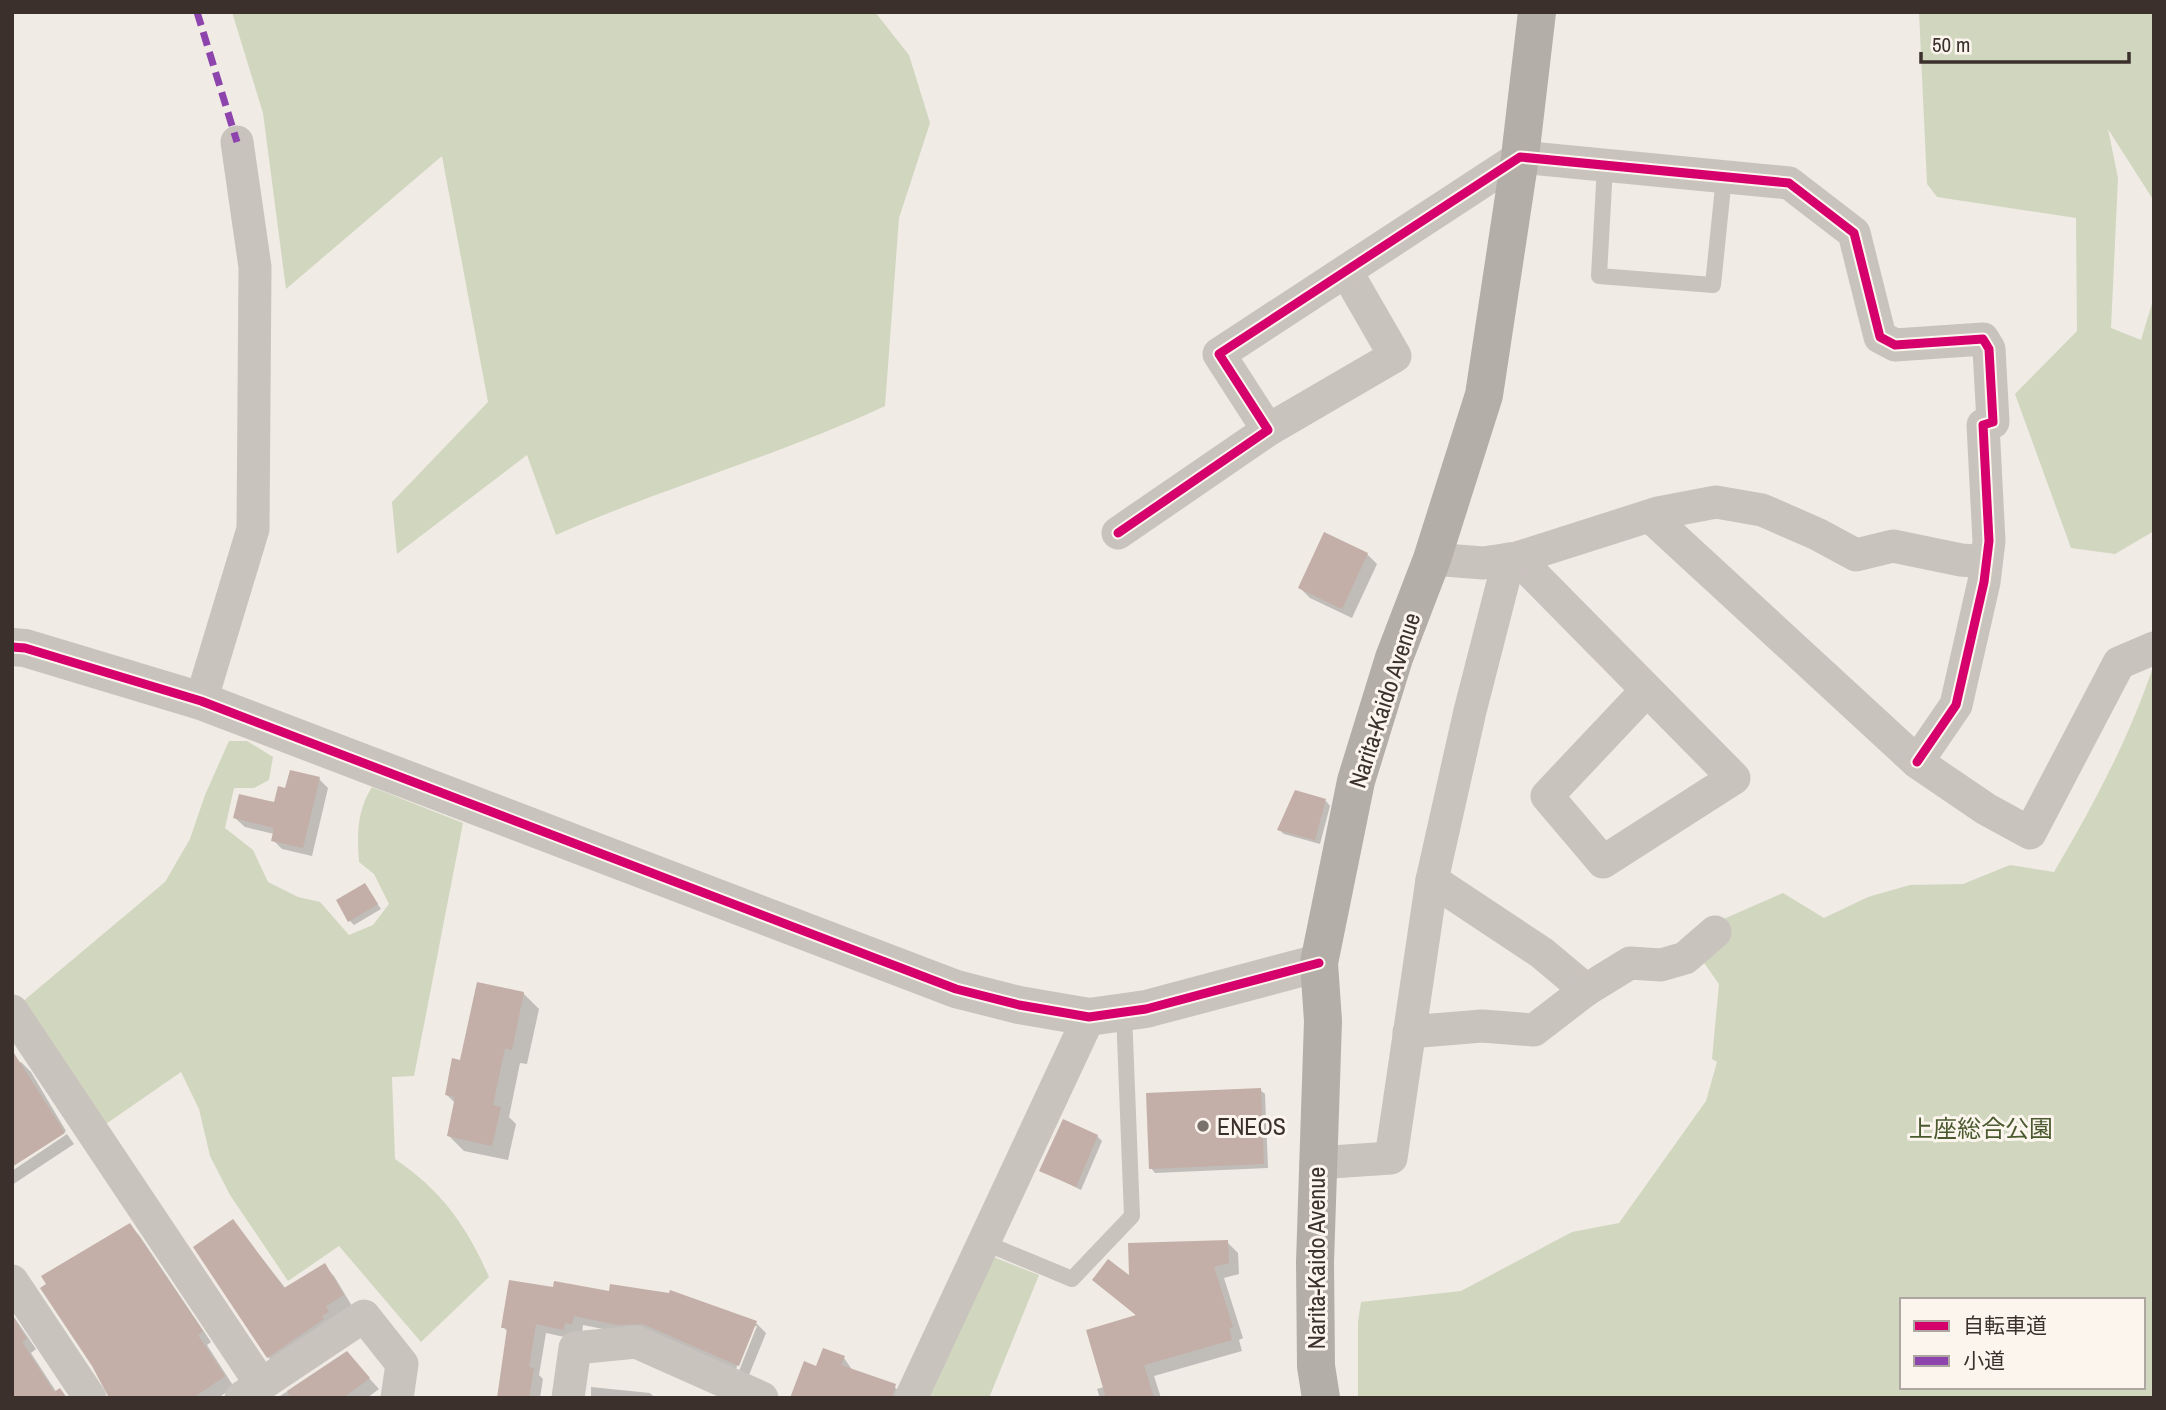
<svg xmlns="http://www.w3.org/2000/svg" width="2166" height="1410" viewBox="0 0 2166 1410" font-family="'Archivo Narrow','Noto Sans JP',sans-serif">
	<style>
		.green { fill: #d1d6bf; fill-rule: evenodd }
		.shadow { fill: #0003 }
		.building { fill: #c3afa7 }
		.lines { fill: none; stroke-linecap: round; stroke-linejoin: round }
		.service { stroke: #c9c3be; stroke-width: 16 }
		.minor { stroke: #c9c3be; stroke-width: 33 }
		.tertiary { stroke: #c9c3be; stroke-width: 38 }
		.trunk { stroke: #b4aea8; stroke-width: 38 }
		.quiet { stroke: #8e44ad; stroke-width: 7; stroke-dasharray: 14 7; stroke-linecap: butt }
		.cycleway-casing { stroke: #fbf5ee; stroke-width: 13 }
		.cycleway { stroke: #d6006c; stroke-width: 9 }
		.poi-dot { fill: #7a716c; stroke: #fbf5ee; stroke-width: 2.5 }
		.labels { text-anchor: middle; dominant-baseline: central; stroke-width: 6; stroke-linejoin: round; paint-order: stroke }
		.street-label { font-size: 24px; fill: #3b302b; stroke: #fbf5ee }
		.poi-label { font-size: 24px; fill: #3b302b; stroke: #fbf5ee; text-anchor: start }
		.park-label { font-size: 24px; fill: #4a5a2e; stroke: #fbf5ee }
	</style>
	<rect width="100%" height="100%" fill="#f0ebe5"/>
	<!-- green -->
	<g class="green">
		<path d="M232 12H875L909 55 930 123 899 218 885 406C778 456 664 487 556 535L527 455 397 554 392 502 488 402 442 156 286 289 263 113Z"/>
		<path d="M1919 12H2154V201L2108 129 2118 178 2111 328 2141 340 2154 297V531L2115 554 2071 548 2015 394 2077 331 2076 218 1937 197 1927 184Z"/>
		<path d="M2154 664V1398H1358V1322L1361 1302 1461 1291 1572 1232 1619 1223 1706 1101 1717 1062 1712 1059 1719 984 1685 936 1783 893 1824 918 1868 897 1910 885 1963 884 2010 865 2054 872C2093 806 2130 737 2154 664ZM1902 1300H2143V1387H1902Z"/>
		<path d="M229 741H247L273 757 269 780 254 788H234L225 828 253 850 268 882 298 897 320 902 349 935 373 925 389 904 374 874 359 862C357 833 357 811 372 787L463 823 414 1076 392 1077 395 1159C441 1190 467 1226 489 1277L421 1342 339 1246 288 1281 230 1195 210 1156 199 1109 181 1072 103 1126 21 1003 165 882 190 839 205 795Z"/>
		<path d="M991 1256 1039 1275 989 1398H923Z"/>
	</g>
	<!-- shadow -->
	<g class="shadow">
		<path d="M1367 554 1377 564 1352 618 1310 598 1300 588Z"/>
		<path d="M319 779 328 788 312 856 282 849 273 840 274 834 245 827 235 818 275 805 286 790Z"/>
		<path d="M1296 793 1326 801 1330 806 1320 844 1284 834 1279 830Z"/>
		<path d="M365 886 381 909 354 925 349 920Z"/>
		<path d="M523 993 539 1009 527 1064 520 1063 509 1117 516 1124 508 1160 464 1151 449 1136 455 1103 447 1095 462 1062Z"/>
		<path d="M21 1062 31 1072 66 1131 12 1166V1068Z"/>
		<path d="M1260 1090 1265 1094 1268 1168 1155 1173 1151 1168Z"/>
		<path d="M67 1134 74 1144 12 1185V1171Z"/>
		<path d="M1097 1136 1102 1141 1081 1190 1041 1170Z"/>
		<path d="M233 1221 286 1289 324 1266 334 1276 352 1306 278 1367 268 1357Z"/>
		<path d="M129 1225 139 1235 211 1342 207 1345 234 1387 218 1398H114Z"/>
		<path d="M1227 1242 1238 1253 1239 1274 1224 1278 1243 1338 1239 1340 1242 1351 1154 1376 1161 1398H1100L1097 1389 1104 1387 1137 1316 1094 1280 1131 1279Z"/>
		<path d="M510 1282 756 1323 766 1333 749 1375 739 1371 757 1326H753L736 1369 628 1334 583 1325 582 1334 574 1339 546 1333 539 1375 543 1379 540 1398H499L508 1332 503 1327Z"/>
		<path d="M12 1314 36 1349 31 1353 57 1393 60 1390 67 1398H12Z"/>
		<path d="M346 1353 379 1389 367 1398H277Z"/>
		<path d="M844 1358 853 1371 894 1386 904 1398H794Z"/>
		<path d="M591 1387 650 1393 655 1398H591Z"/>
	</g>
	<!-- building -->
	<g class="building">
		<path d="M1324 532 1368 553 1342 609 1298 588Z"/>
		<path d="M290 770 320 777 303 848 271 841 274 828 233 818 239 794 274 802 278 786 285 788Z"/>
		<path d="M1295 790 1326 799 1315 840 1277 830Z"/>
		<path d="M365 883 378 904 348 922 336 900Z"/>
		<path d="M477 982 524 992 512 1050 505 1048 493 1105 501 1107 492 1146 447 1136 455 1097 445 1095 452 1058 460 1060Z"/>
		<path d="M12 1050 65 1133 12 1167Z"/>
		<path d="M1261 1088 1264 1164 1149 1169 1146 1093Z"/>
		<path d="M1063 1119 1098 1135 1076 1187 1039 1171Z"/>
		<path d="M233 1219 284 1288 325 1263 344 1295 326 1306 329 1312 322 1316 324 1319 267 1358 193 1247Z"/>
		<path d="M130 1223 203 1331 198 1335 225 1376 193 1398H109L92 1366 40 1288 46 1284 41 1276Z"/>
		<path d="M1228 1240 1229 1263 1214 1267 1233 1327 1229 1329 1232 1340 1144 1365 1154 1398H1106L1086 1330 1136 1315 1092 1280 1108 1259 1129 1275 1128 1243Z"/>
		<path d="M509 1280 553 1287 554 1281 609 1291 610 1284 669 1293 670 1290 757 1321 739 1366 643 1324 617 1325 574 1316 572 1324 565 1323 564 1330 536 1324 529 1367 534 1368 529 1398H497L507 1328H501Z"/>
		<path d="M12 1316 27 1339 22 1342 54 1392 60 1388 67 1398H12Z"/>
		<path d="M823 1348 845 1356 841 1365 896 1384 892 1398H790L804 1361 816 1366Z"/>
		<path d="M347 1351 370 1378 343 1398H291L287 1391Z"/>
	</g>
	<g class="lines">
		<!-- service -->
		<g class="service">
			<path d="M1605 166 1599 276 1713 285 1724 177"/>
			<path d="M983 1242 1072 1279 1132 1216 1124 1012"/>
		</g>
		<!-- minor -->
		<g class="minor">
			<path d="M1268 430 1395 356 1346 271"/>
			<path d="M1650 516 1917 762 1986 809 2030 833 2119 663 2154 648"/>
			<path d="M1118 533 1268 430 1219 354 1520 157 1789 183 1854 233 1880 337 1895 345 1983 339 1989 349 1993 422 1983 425 1989 541 1984 582 1956 705 1917 762"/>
			<path d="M1517 558 1734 778 1603 862 1547 796 1647 690"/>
			<path d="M1432 559 1483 563 1517 558 1658 513 1716 502 1762 510 1817 534 1856 555 1893 546 1961 560 1986 562"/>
			<path d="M201 701 253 529 255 267 237 142"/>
			<path d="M1432 880 1542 953 1586 990"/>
			<path d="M12 1011 261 1384"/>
			<path d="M1409 1032 1482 1026 1534 1030 1586 990 1630 963 1661 965 1685 958 1715 932"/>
			<path d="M1316 1163 1391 1158 1432 880 1470 711 1509 559"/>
			<path d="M12 1281 90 1398"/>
			<path d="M241 1398 364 1316 402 1364 397 1398"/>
			<path d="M568 1398 575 1348 636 1342 762 1398"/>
			<path d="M911 1398 1089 1017"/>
		</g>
		<!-- tertiary -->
		<path class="tertiary" d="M12 647 25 648 201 701 956 989 1019 1005 1089 1017 1146 1009 1319 963"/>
		<!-- trunk -->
		<path class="trunk" d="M1321 1398 1316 1366 1315 1262 1323 1021 1319 963 1356 781 1394 658 1432 559 1484 395 1520 157 1537 12"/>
		<!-- quiet -->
		<path class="quiet" d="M197 12 237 142"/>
		<!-- cycleway casing -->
		<g class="cycleway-casing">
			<g id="cycleway">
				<path d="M1118 533 1268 430 1219 354 1520 157 1789 183 1854 233 1880 337 1895 345 1983 339 1989 349 1993 422 1983 425 1989 541 1984 582 1956 705 1917 762"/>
				<path d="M12 647 25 648 201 701 956 989 1019 1005 1089 1017 1146 1009 1319 963"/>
			</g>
		</g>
		<!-- cycleway -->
		<use href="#cycleway" class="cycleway"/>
	</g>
	<!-- markers -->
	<circle class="poi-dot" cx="1203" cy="1126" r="7"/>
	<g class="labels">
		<!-- street labels -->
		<g class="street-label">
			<text transform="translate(1384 700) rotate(-72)">Narita-Kaido Avenue</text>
			<text transform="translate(1316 1258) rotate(-90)">Narita-Kaido Avenue</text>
		</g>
		<!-- poi labels -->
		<g class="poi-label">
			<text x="1217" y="1126">ENEOS</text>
		</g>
		<!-- park labels -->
		<g class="park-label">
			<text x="1981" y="1128">上座総合公園</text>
		</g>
	</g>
	<!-- border -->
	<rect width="2166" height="1410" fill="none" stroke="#3b302b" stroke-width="28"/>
	<!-- legend -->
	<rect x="1900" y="1298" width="245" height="91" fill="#fbf5ee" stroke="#aea6a0" stroke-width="2"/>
	<rect x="1914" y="1321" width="35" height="10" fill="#d6006c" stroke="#aea6a0" stroke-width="2"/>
	<text x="1963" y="1333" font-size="21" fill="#3b302b">自転車道</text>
	<rect x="1914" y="1356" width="35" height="10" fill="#8e44ad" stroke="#aea6a0" stroke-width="2"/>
	<text x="1963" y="1368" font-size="21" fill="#3b302b">小道</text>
	<!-- scale -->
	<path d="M1921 52v10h208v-10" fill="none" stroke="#3b302b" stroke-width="3.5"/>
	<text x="1932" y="52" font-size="21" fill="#3b302b" stroke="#fbf5ee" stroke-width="5" paint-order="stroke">50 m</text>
</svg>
